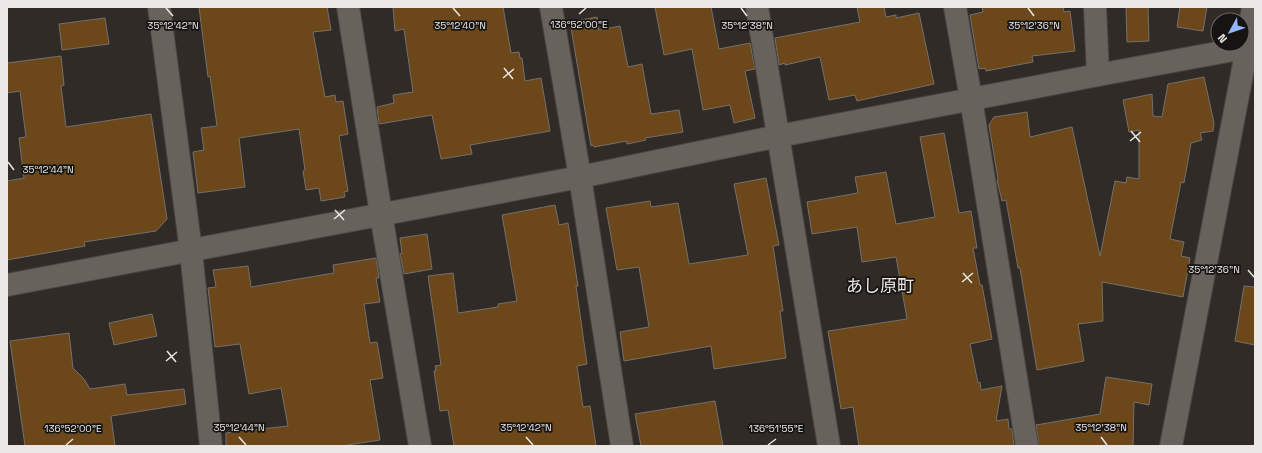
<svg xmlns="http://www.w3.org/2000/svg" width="1262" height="453" viewBox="0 0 1262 453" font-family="'Space Grotesk','Noto Sans JP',sans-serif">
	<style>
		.building { fill: #6b471a; stroke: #76706b }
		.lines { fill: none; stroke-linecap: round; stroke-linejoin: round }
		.minor-casing { stroke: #4a4742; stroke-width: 24 }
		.minor { stroke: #67625c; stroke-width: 22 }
		.ticks { fill: none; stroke: #eae7e4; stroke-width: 1.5 }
		.labels { text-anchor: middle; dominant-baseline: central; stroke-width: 3.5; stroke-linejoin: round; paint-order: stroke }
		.quarter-label { font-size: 17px; fill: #eae7e4; stroke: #161412 }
		.ticks-label { font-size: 10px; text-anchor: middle; fill: #eae7e4; stroke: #161412; stroke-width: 3.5; stroke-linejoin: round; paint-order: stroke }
	</style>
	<rect width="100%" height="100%" fill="#302b27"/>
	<!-- building -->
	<g class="building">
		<path d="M199 7H327L331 30 313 32 325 97 335 95 336 102 343 101 348 134 339 136 348 191 344 192 345 197 321 201 319 188 306 190 303 171 305 170 299 129 239 138 245 187 198 193 193 152 204 150 201 128 217 126 210 76 208 77Z"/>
		<path d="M393 7H503L511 53 519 52 520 58H522L525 81 541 78 550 131 470 145 472 154 441 159 432 115 379 124 377 107 394 103 393 95 413 92 404 29 395 31Z"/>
		<path d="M655 7H711L719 49 750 43 755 69 745 71 755 118 734 123 730 105 703 110 692 49 664 55Z"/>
		<path d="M857 7H884L886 17 896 15V18L919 13 934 84 857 101 855 95 829 100 820 57 785 65V63L779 65 775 38 860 22Z"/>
		<path d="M982 7H1063L1064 12 1070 11 1075 51 1032 56 1033 62 986 71 985 68 979 69 970 15 983 12Z"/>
		<path d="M1126 7H1148L1149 41 1127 42Z"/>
		<path d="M1180 7H1207L1203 31 1177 27Z"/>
		<path d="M597 17 599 30 620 26 628 67 642 64 651 114 679 110 683 132 645 138 646 140 627 144V141L594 147 593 145 591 146 570 22Z"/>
		<path d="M105 18 109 44 62 50 59 24Z"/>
		<path d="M61 56 64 85 61 86 66 127 151 114 167 219 156 231 84 242 85 246 7 260V181L24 178 19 138 26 137 20 91 7 93V63Z"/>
		<path d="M1204 77 1214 123 1213 131 1200 133 1202 140 1191 143 1184 183 1181 182 1170 239 1184 242 1181 256 1190 258 1183 297 1102 282 1103 321 1078 324 1084 361 1037 370 1020 268H1018L1006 200 1002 201 997 180 998 179 989 125 994 117 1027 112 1030 137 1072 127 1100 256 1115 181 1126 183 1127 177 1139 179V130L1129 132 1123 100 1152 94 1153 116 1162 117 1168 84Z"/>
		<path d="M944 133 959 213 971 211 977 248H973L980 285H982L992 339 970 344 978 383 980 382 981 390 1002 386 996 421 1008 419 1009 429H1012L1014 446H859L853 407 841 409 828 331 907 319 896 257 862 262 857 227 812 234 807 202 858 193 855 177 886 172 896 224 935 217 920 137Z"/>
		<path d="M766 178 779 245 773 246 783 311H780L786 358 714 369 711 346 624 361 620 332 649 327 639 267 617 270 606 208 650 201 651 207 678 203 689 264 748 255 734 184Z"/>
		<path d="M555 205 559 225 568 223 578 286H576L587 364 577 366 583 407 590 406 596 446H454L448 410 440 411 434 371H436L435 366 441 365 428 276 453 273 458 313 498 307V304L517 301 502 215Z"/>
		<path d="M427 234 432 269 404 274 400 254 402 253 400 238Z"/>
		<path d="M376 258 379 278H376L380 302 364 304 370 343 377 342 383 378 370 380 380 440 341 446H226V433L288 426 281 388 249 394 240 344 215 347 208 288 216 287 213 270 248 266 251 287 334 273 333 265Z"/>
		<path d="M1244 286 1255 287V345L1235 341Z"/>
		<path d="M152 314 157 336 114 345 109 323Z"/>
		<path d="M69 333 73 368 84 379 90 389 125 384 127 395 184 389 186 404 111 416 115 446H25L10 341Z"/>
		<path d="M1106 377 1152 384 1149 405 1134 402 1133 446H1039L1036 425 1100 414Z"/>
		<path d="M715 401 723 446H641L635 414Z"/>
	</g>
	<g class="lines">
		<!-- minor casing -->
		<g class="minor-casing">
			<g id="minor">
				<path d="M159 7 191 251 211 446"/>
				<path d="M348 7 381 214 420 446"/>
				<path d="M551 7 580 177 622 446"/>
				<path d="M757 7 829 446"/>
				<path d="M955 7 971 99 1027 446"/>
				<path d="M1095 7 1098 75"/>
				<path d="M7 285 580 177 779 136 1098 75 1255 46"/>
				<path d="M1171 446 1247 48 1253 7"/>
			</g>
		</g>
		<!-- minor -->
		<use href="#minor" class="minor"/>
	</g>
	<!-- ticks -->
	<path class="ticks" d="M166 8 173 16M453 8 460 16M741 8 747 16M1028 8 1034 16M579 14 586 8M504 68 513 79M503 78 514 69M1131 131 1140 142M1130 141 1141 132M8 162 14 170M335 210 344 220M334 219 345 210M1248 270 1254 277M963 273 972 283M962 282 973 273M167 351 176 362M166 361 177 352M239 437 246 445M526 437 533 445M1101 437 1107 445M66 445 73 439M768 445 776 439"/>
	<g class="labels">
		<!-- quarter labels -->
		<g class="quarter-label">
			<text x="880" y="286">あし原町</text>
		</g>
	</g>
	<g class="ticks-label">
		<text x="579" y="28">136°52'00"E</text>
		<text x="173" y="29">35°12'42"N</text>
		<text x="460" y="29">35°12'40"N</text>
		<text x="747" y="29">35°12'38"N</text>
		<text x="1034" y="29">35°12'36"N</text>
		<text x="48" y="173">35°12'44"N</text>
		<text x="1214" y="273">35°12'36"N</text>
		<text x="239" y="431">35°12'44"N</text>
		<text x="526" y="431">35°12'42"N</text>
		<text x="1101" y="431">35°12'38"N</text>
		<text x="73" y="432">136°52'00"E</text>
		<text x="776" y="432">136°51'55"E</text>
	</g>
	<!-- border -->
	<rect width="1262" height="453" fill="none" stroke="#eae7e4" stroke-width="16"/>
	<!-- north arrow -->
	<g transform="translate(1230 32) rotate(230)"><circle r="19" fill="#161412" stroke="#6b6866"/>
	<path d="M0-3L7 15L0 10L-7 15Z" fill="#95b6fd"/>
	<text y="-6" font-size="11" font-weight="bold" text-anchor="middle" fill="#eae7e4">N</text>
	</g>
</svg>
